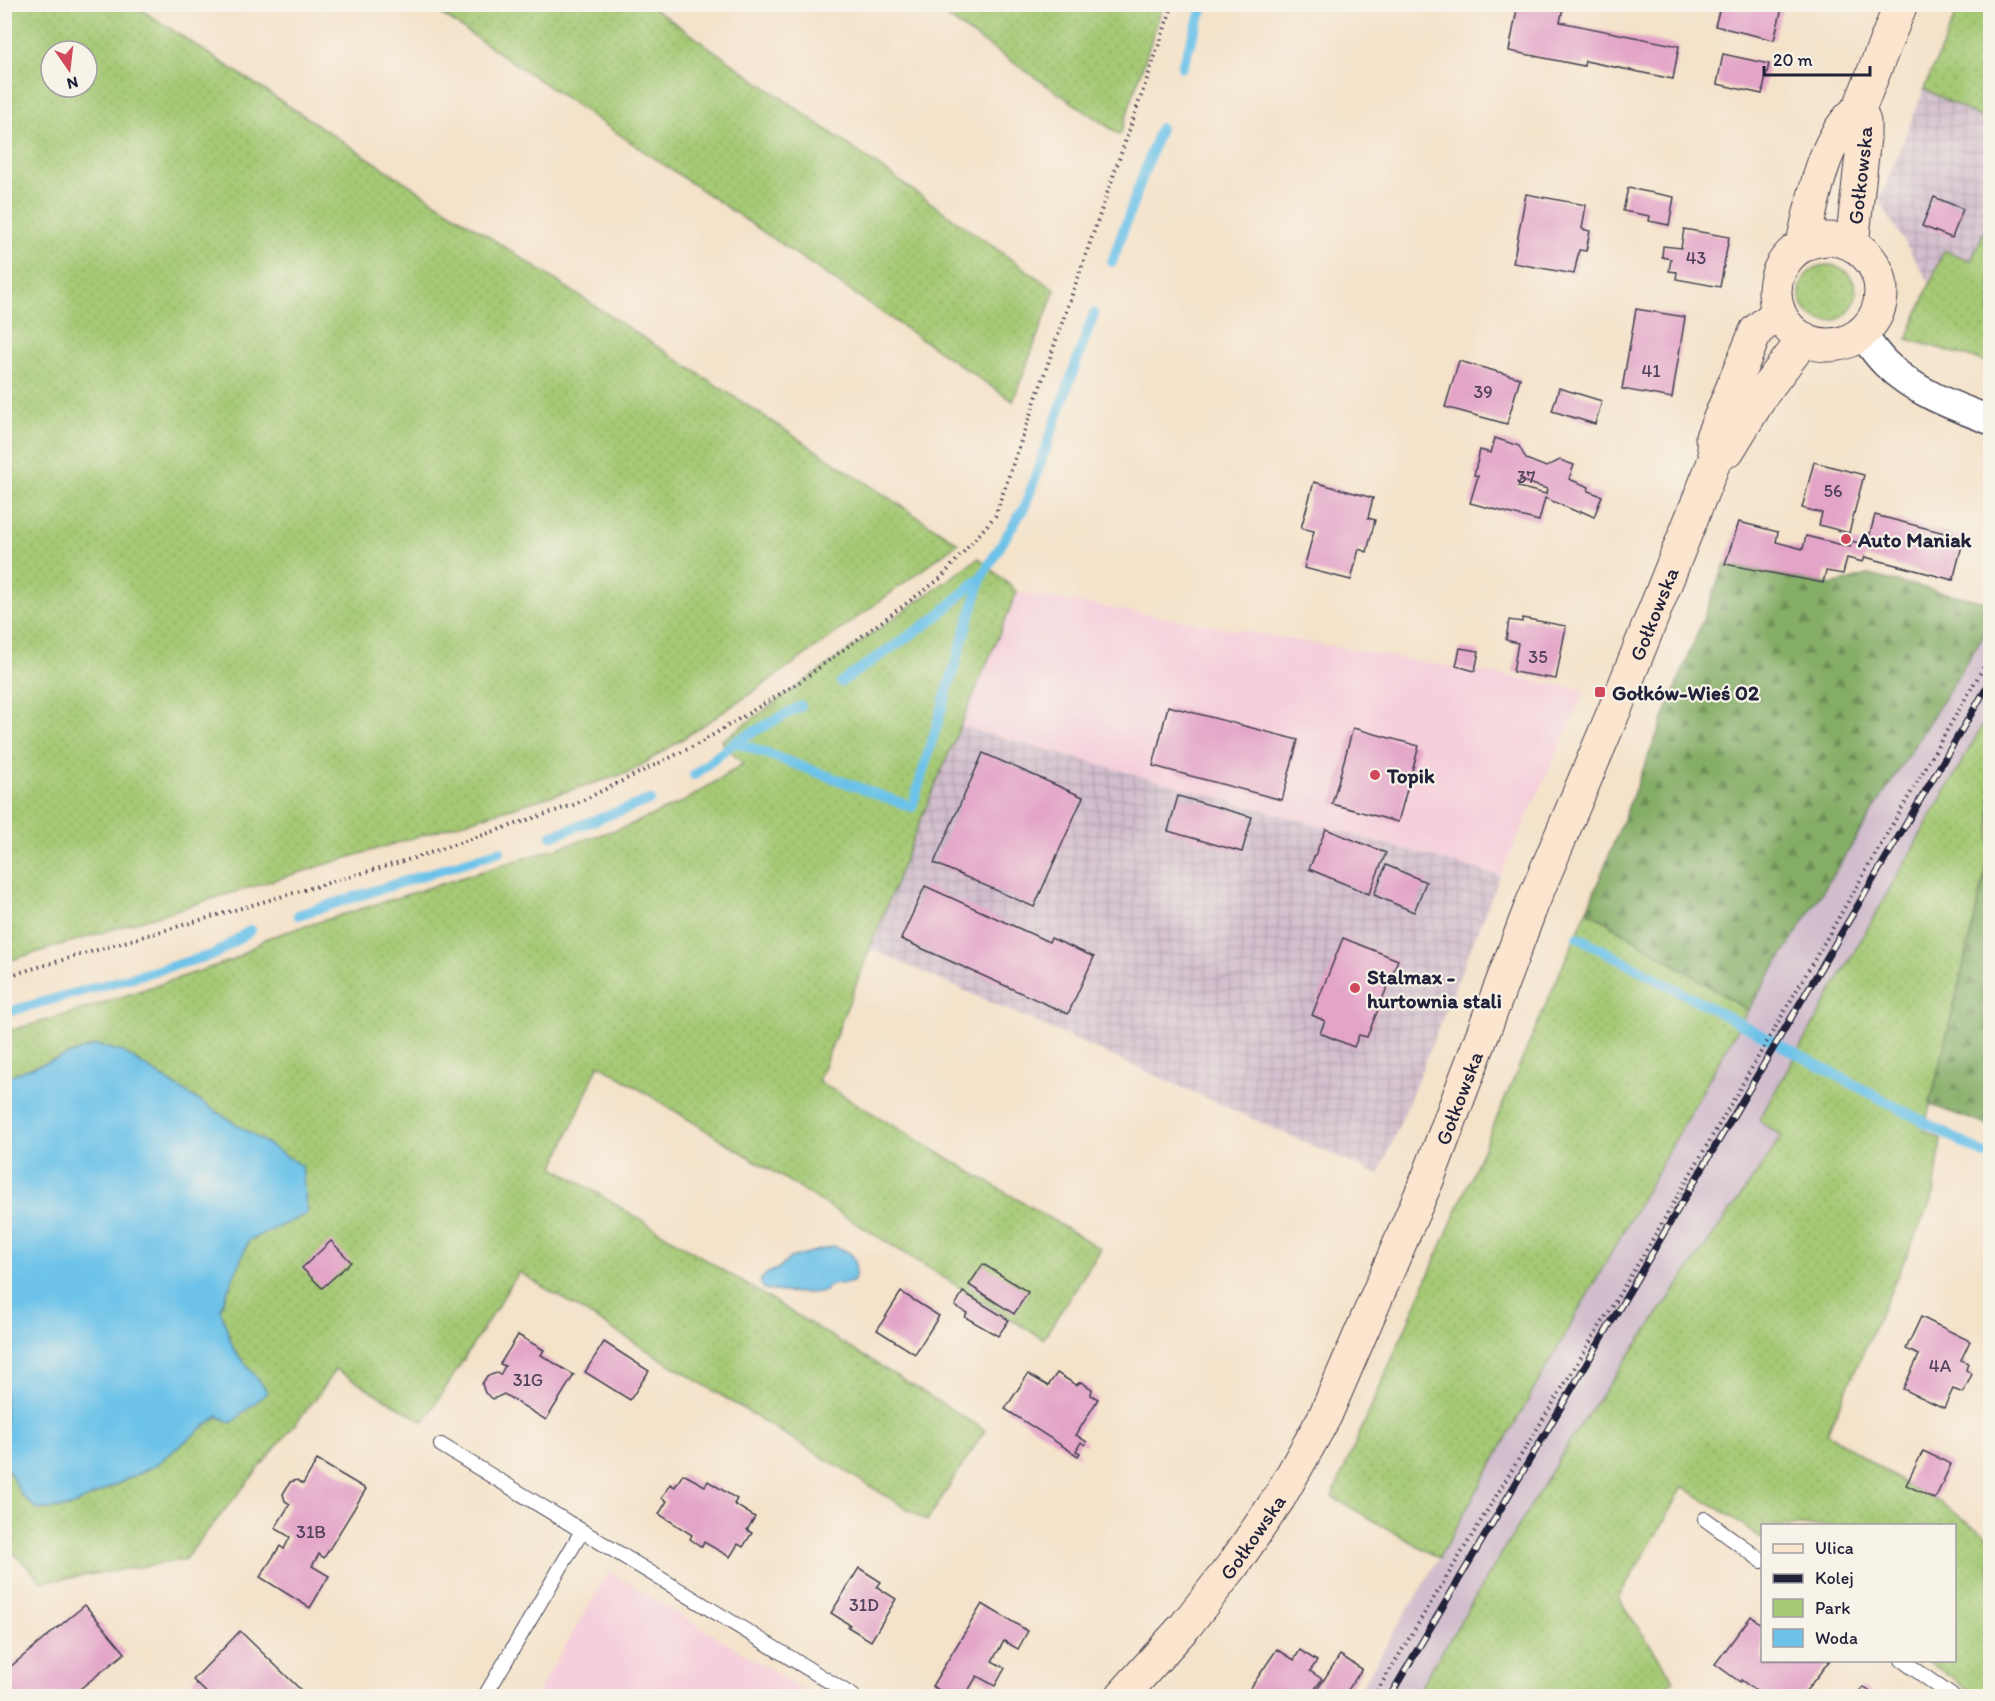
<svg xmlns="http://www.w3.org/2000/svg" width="1995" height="1701" viewBox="0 0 1995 1701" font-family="Itim,sans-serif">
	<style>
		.built { fill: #f5cfdb }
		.industrial { fill: url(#industrial-grid) }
		.railway { fill: #d1bdcc }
		.green { fill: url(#green-dots); stroke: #647658; stroke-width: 1.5; fill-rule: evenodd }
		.forest { fill: url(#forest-firs); stroke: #536850; stroke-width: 1.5 }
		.water { fill: #6cc2e9; stroke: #477292; stroke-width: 1.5 }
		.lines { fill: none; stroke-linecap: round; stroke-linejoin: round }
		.stream { stroke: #6cc2e9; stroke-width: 10 }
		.building { fill: #e3a4c7; fill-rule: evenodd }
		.lane-casing { stroke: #423f50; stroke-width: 16 }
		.street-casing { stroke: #423f50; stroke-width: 31 }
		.secondary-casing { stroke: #423f50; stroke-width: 35 }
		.path { stroke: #423f50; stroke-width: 4; stroke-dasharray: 1.5 4.5; stroke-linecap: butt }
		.lane { stroke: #fff; stroke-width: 14 }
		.street { stroke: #fff; stroke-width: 28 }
		.secondary { stroke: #fbe5cf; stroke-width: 33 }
		.rail-casing { stroke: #22223b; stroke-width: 7 }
		.rail { stroke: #f7f3e8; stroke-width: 4.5; stroke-dasharray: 14; stroke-linecap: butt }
		.poi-dot { fill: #d1495b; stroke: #f7f3e8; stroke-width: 2 }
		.labels { text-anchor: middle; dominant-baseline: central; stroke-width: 4.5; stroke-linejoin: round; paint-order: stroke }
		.number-label { font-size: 18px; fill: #52425e }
		.street-label { font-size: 21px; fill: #22223b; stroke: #f7f3e8 }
		.poi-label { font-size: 21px; font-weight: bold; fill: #22223b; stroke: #f7f3e8; text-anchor: start }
	</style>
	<defs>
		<pattern id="industrial-grid" width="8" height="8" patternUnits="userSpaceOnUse" patternTransform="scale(1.5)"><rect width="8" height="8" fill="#d1bdcc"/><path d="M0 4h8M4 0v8" fill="none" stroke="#b3a2b0"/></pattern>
		<pattern id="green-dots" width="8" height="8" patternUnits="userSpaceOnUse" patternTransform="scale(1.5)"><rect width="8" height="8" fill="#a5c974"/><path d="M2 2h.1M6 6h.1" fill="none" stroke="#8eac65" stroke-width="1.8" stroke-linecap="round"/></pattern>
		<pattern id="forest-firs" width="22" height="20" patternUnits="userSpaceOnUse" patternTransform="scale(1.5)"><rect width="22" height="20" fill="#84ad66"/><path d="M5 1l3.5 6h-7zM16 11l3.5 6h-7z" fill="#6c8c55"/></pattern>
	</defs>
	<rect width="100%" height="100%" fill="#f7f3e8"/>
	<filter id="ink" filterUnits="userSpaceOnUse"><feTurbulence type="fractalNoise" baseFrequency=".0167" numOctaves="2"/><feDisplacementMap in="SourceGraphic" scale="12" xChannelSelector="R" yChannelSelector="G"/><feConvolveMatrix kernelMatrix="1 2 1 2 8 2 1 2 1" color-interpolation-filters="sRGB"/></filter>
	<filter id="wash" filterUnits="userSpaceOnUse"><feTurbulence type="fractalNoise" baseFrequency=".008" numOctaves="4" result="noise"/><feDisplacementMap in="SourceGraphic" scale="24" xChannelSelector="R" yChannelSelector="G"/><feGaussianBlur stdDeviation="1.35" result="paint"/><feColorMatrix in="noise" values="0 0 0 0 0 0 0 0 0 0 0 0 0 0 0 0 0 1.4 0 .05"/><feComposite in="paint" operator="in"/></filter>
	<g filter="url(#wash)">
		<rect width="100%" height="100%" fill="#f4e2c9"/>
		<!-- built -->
		<g class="built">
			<path d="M1017 592 1586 690 1500 876 960 726Z"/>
			<path d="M609 1571 813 1696H536Z"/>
		</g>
		<!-- industrial -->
		<g class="industrial">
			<path d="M1924 89 1990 122V217L1971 261 1944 250 1929 282 1879 201Z"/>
			<path d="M960 726 1500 876 1379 1175 869 948Z"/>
		</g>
		<!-- railway -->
		<path class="railway" d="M1990 625V712L1759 1120 1782 1136 1575 1433 1415 1696H1356L1439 1558 1748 1010Z"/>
		<!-- green -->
		<g class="green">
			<path d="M5 4 134 5 958 543C851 623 744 702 630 772L5 962ZM51 51H87V87H51Z"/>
			<path d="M428 5H649L1055 290 1013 401Z"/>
			<path d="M929 5H1163L1120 135Z"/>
			<path d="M1960 5H1990V122L1924 89Z"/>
			<path d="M1990 217V363L1907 339 1944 250 1971 261Z"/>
			<circle cx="1828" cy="293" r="28"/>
			<path d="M979 558 1017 592 918 826 818 1081 1101 1249 1043 1339 599 1064 554 1167 985 1430 927 1521 519 1272 424 1422 335 1369 317 1397 184 1560 42 1582 5 1544V1032L75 1012 233 960 267 938 625 827 685 801 743 764 721 741Z"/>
			<path d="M1990 712V854L1924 1130 1941 1139 1934 1194 1827 1433 1906 1485 1935 1499 1990 1538V1696H1977L1928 1661 1954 1660V1526H1762V1539L1734 1518 1682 1486 1667 1516 1618 1598 1674 1680 1654 1696H1415L1575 1433 1782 1137 1759 1120Z"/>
			<path d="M1587 910 1748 1010 1439 1558 1332 1497Z"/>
		</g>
		<!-- forest -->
		<g class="forest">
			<path d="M1725 564 1832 585 1868 575 1990 603V625L1748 1010 1587 910Z"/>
			<path d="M1990 854V1126L1930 1105Z"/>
		</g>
		<!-- water -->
		<g class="water">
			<path d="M96 1045 123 1052 302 1166 307 1214 249 1240 220 1309 234 1350 268 1392 231 1423 218 1416 154 1466 70 1507 38 1510 22 1496 5 1464V1077Z"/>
			<path d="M834 1246C855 1253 859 1258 854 1281 845 1286 837 1282 828 1286L825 1291C814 1294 773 1293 763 1288L760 1281 766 1274 779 1268 790 1258Z"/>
		</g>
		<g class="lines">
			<!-- stream -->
			<g class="stream">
				<path d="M1182 67 1204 4"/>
				<path d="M1112 262 1160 128"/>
				<path d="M841 682 934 619 982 576 1025 506 1094 313"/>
				<path d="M735 742 912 807 982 576"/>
				<path d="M694 775 735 742 801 706"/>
				<path d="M551 836 650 800"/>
				<path d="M298 915 500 851"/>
				<path d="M1578 937 1986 1155"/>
				<path d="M4 1013 215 954 251 930"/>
			</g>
		</g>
		<g id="blocks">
			<!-- building -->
			<g class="building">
				<path d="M1518 4H1564L1560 22 1679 46 1673 79 1585 61 1584 66 1509 51Z"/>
				<path d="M1721 4H1783L1774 40 1715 26Z"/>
				<path d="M1723 54 1769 64 1762 94 1717 84Z"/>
				<path d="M1628 188 1674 197 1669 225 1649 221 1650 216 1623 211Z"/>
				<path d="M1526 194 1586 205 1582 229 1590 231 1586 251 1579 250 1574 274 1513 263Z"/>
				<path d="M1934 197 1963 209 1952 238 1922 226Z"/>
				<path d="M1684 229 1729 237 1720 287 1676 279 1677 272 1669 271 1671 259 1662 257 1663 246 1681 248Z"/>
				<path d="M1636 309 1685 317 1672 398 1622 389Z"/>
				<path d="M1459 361 1520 378 1507 424 1445 407Z"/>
				<path d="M1559 388 1602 401 1595 424 1552 411Z"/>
				<path d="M1495 438 1519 446 1526 459 1546 467 1560 460 1574 465 1569 479 1589 487 1588 491 1602 496 1594 517 1581 511 1580 513 1545 498 1539 521 1470 503 1478 476 1474 475 1480 450 1491 453ZM1520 480 1547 489 1546 494 1518 487Z"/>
				<path d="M1814 462 1864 475 1849 533 1819 525 1822 513 1802 508Z"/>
				<path d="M1314 482 1373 498 1368 518 1375 520 1367 552 1359 549 1351 580 1304 568 1314 531 1301 528Z"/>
				<path d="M1875 515 1964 538 1953 580 1865 557 1863 562 1847 558 1843 574 1826 571 1823 583 1725 564 1739 522 1778 532 1776 542 1803 549 1806 536 1850 547 1851 541 1867 545Z"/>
				<path d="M1522 618 1566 626 1556 679 1513 672 1518 643 1506 640 1509 620 1522 622Z"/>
				<path d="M1460 648 1479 651 1475 671 1456 666Z"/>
				<path d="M1168 706 1298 740 1282 800 1153 766Z"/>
				<path d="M1353 728 1419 746 1398 822 1332 804Z"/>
				<path d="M983 753 1083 797 1034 907 934 863Z"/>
				<path d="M1178 796 1252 817 1242 852 1168 831Z"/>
				<path d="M1326 829 1386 853 1369 894 1309 869Z"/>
				<path d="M1386 865 1426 882 1414 912 1374 895Z"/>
				<path d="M925 886 1049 942 1051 938 1094 957 1068 1014 901 939Z"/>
				<path d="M1343 938 1398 960 1367 1037 1359 1035 1354 1047 1320 1033 1325 1021 1312 1015Z"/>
				<path d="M331 1241 351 1262 322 1288 302 1268Z"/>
				<path d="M983 1264 1028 1292 1014 1314 969 1285Z"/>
				<path d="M901 1292 939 1316 915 1354 877 1330Z"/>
				<path d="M963 1292 1009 1320 998 1336 965 1317 967 1313 955 1306Z"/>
				<path d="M1921 1317 1970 1341 1961 1360 1968 1363 1966 1370 1972 1374 1963 1393 1953 1389 1944 1408 1903 1389 1919 1355 1906 1349Z"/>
				<path d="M518 1335 544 1350 541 1355 574 1375 546 1420 504 1394 493 1399 485 1393 482 1384 487 1376 497 1373 500 1375 505 1366 500 1364Z"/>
				<path d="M604 1342 649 1371 630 1400 585 1372Z"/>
				<path d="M1057 1373 1076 1385 1081 1382 1092 1389 1091 1395 1098 1399 1076 1435 1087 1442 1085 1445 1081 1442 1076 1451 1080 1453 1078 1456 1005 1409 1028 1374 1048 1386Z"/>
				<path d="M1923 1451 1951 1464 1935 1499 1906 1485Z"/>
				<path d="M317 1460 366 1489 324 1558 319 1554 312 1566 329 1576 310 1608 260 1577 280 1546 284 1549 290 1537 275 1528 290 1504 285 1501 283 1494 290 1482 297 1480 303 1484Z"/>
				<path d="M683 1474 705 1486 708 1481 737 1499 734 1504 755 1517 747 1530 752 1533 743 1547 738 1544 730 1557 704 1542 702 1547 690 1539 692 1535 659 1514 667 1501 662 1498 670 1484 675 1487Z"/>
				<path d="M859 1568 881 1582 877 1587 896 1599 871 1641 848 1627 850 1625 831 1613Z"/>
				<path d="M982 1604 1028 1631 1018 1649 1004 1641 992 1661 1005 1668 995 1686 977 1676 965 1696H949L932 1686Z"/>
				<path d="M85 1605 125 1653 71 1696H4V1672Z"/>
				<path d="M1751 1616 1762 1625V1660H1830L1802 1696H1758L1760 1694 1741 1680 1740 1682 1715 1664Z"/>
				<path d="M240 1631 307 1696H210L193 1680Z"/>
				<path d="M1277 1649 1294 1660 1300 1650 1317 1661 1310 1671 1322 1679 1310 1696H1245Z"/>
				<path d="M1340 1655 1362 1669 1344 1696H1313Z"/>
				<path d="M1863 1687 1876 1696H1855Z"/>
			</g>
		</g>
	</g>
	<g filter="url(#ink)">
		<use href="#blocks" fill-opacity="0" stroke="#423f50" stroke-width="1.5"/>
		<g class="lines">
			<!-- lane casing -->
			<g class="lane-casing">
				<g id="lane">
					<path d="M441 1445 853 1696"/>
					<path d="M1705 1519 1762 1561"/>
					<path d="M1902 1660 1952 1696"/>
					<path d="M485 1696 582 1531"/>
				</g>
			</g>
			<!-- street casing -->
			<g class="street-casing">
				<path id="street" d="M1861 334C1869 343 1876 354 1885 363 1914 392 1953 406 1990 420"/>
			</g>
			<!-- secondary casing -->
			<g class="secondary-casing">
				<g id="secondary">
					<circle cx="1828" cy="292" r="53"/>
					<path id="s1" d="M1852 244 1864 137V122L1859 109"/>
					<path d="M1802 246C1814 201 1821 139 1859 109L1901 4"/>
					<path d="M1716 457 1728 450 1763 393 1804 339"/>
					<path id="s2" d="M1122 1696 1186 1625 1233 1565 1279 1498 1325 1416 1428 1178 1532 904 1620 697 1716 457 1712 437 1756 331 1779 312"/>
				</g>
			</g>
			<!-- path -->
			<g class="path">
				<path d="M4 977 414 858 573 805 698 744 798 683 941 578 995 516 1173 4"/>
				<path d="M1374 1696 1647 1249 1990 656"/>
			</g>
			<!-- lane -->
			<use href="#lane" class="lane"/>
			<!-- street -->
			<use href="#street" class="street"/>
			<!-- secondary -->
			<use href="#secondary" class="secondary"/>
			<!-- rail casing -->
			<g class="rail-casing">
				<path id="rail" d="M1390 1696 1990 682"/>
			</g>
			<!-- rail -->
			<use href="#rail" class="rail"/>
		</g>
	</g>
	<!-- markers -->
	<g class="poi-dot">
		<circle cx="1846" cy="539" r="6"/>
		<rect x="1594" y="686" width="12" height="12" rx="3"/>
		<circle cx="1375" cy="775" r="6"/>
		<circle cx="1355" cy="988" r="6"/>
	</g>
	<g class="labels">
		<!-- number labels -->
		<g class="number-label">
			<text x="1696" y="258">43</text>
			<text x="1651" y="371">41</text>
			<text x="1483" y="392">39</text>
			<text x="1526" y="477">37</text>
			<text x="1833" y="491">56</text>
			<text x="1538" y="657">35</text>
			<text x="1940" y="1366">4A</text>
			<text x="528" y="1380">31G</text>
			<text x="311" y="1532">31B</text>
			<text x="864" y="1605">31D</text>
		</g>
		<!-- street labels -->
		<g class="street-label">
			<text stroke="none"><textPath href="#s1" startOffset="69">Gołkowska</textPath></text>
			<text stroke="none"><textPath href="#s2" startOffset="1214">Gołkowska</textPath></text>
			<text stroke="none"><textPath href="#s2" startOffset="692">Gołkowska</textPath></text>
			<text stroke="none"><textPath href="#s2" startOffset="206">Gołkowska</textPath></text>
		</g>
		<!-- poi labels -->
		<g class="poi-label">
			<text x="1858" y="539">Auto Maniak</text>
			<text x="1612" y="692">Gołków-Wieś 02</text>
			<text x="1387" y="775">Topik</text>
			<text x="1367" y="976">Stalmax -<tspan x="1367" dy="24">hurtownia stali</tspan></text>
		</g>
	</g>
	<!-- margin -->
	<rect width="1995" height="1701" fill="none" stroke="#f7f3e8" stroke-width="24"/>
	<!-- legend -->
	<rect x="1761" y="1524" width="195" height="138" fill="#f7f3e8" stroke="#a29fa3" stroke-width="1.5"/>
	<rect x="1773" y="1544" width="30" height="9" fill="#fbe5cf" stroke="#a29fa3" stroke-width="1.5"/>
	<text x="1815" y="1554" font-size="18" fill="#22223b">Ulica</text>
	<rect x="1773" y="1574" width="30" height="9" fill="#22223b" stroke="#a29fa3" stroke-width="1.5"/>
	<text x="1815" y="1584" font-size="18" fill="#22223b">Kolej</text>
	<rect x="1773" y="1599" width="30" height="18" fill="#a5c974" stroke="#a29fa3" stroke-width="1.5"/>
	<text x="1815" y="1614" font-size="18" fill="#22223b">Park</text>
	<rect x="1773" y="1629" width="30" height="18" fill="#6cc2e9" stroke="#a29fa3" stroke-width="1.5"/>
	<text x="1815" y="1644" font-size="18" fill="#22223b">Woda</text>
	<!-- north arrow -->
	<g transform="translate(69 69) rotate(166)"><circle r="28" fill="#f7f3e8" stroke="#a29fa3" stroke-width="1.5"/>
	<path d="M0-4.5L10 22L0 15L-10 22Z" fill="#d1495b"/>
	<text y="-9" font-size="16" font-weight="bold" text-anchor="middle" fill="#22223b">N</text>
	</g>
	<!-- scale -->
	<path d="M1764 66v9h106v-9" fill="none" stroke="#22223b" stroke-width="3"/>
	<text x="1773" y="66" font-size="18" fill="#22223b" stroke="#f7f3e8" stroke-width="4.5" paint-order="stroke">20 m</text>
</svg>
